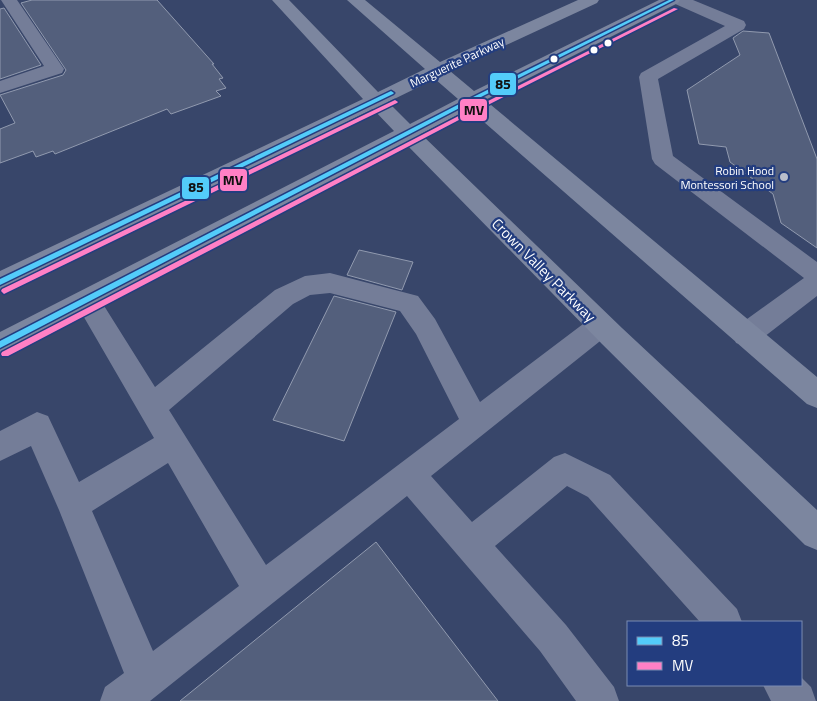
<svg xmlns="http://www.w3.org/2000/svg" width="817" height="701" viewBox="0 0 817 701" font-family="'Titillium Web',sans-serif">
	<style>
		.building { fill: #535f7c; stroke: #919aaf }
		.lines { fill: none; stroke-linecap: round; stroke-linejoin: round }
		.minor { fill: #747d98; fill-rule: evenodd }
		.major { fill: #7c869f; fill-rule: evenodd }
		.bus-1-casing { stroke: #233d7f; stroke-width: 3 }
		.bus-2-casing { stroke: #233d7f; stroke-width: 3 }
		.bus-1 { fill: #53ccfa; fill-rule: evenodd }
		.bus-2 { fill: #ff80c5; fill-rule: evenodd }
		.bus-dot { fill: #fff; stroke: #233d7f; stroke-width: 2 }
		.poi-dot { fill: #b9becb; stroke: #233d7f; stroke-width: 2 }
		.labels { text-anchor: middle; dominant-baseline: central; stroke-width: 4.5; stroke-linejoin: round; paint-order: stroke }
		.far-street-label { font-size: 12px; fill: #fff; stroke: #233d7f }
		.far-poi-label { font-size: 12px; fill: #fff; stroke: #233d7f; text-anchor: end }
		.street-label { font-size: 15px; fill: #fff; stroke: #233d7f }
		.line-badge { stroke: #233d7f; stroke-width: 2 }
		.pale-badge-label { font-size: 14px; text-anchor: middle; font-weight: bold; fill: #111 }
	</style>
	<rect width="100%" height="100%" fill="#38466a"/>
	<!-- building -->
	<g class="building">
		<path d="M32 0H157L214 64H212L223 78 219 79 226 88 216 91 221 96 171 114 167 109 55 154 53 151 36 157 33 151 0 163V129L15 123 0 95 63 75 66 70 21 3Z"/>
		<path d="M4 8 41 65 0 79V9Z"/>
		<path d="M743 31 769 33 817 159V248L781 223 773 194 730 162 726 147 699 144 687 90 740 55 733 38Z"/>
		<path d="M359 250 413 262 402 290 347 275Z"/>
		<path d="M334 296 396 312 344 441 273 420Z"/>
		<path d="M376 542 498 701H180Z"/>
	</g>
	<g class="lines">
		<!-- minor -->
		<g class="minor">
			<path d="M1 0H17L64 69 62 73 0 93V81L44 66Z"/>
			<path d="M671 0H693L744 21 746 25 744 29 658 79 673 156 817 262V296L756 343 746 346 736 343 733 335 736 327 804 278 655 164 652 159 639 77 641 73 725 26 673 3Z"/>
			<path d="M330 273 418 296 435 319 480 402 591 318 600 315 609 318 613 326 609 334 431 476 472 522 554 457 565 453 610 475 737 609 742 622H700L588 497 567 486 495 546 566 625 614 687 619 701H576L540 651 407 496 150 701H100L105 687 124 673 59 510 31 446 0 461V431L37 412 48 416 79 482 154 438 74 300 78 293 87 290 96 293 155 387 275 290 305 276ZM330 293 400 311 416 334 459 419 266 565 169 410 293 304 310 295ZM168 463 239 586 153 651 92 511Z"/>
			<path d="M801 677 811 687 816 701H771L763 685H801Z"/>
		</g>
		<!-- major -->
		<path class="major" d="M272 0H289L378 92 425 69 347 0H365L440 62 578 0H599L597 3 450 71 474 91 659 0H680L678 3 485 100 817 377V408L807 404 469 109 421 134 622 328 817 510V550L805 545 602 344 405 143 0 356V332L394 131 373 109 0 292V271L363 99ZM435 79 458 99 410 124 388 102Z"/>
		<!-- bus-1 casing -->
		<g class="bus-1-casing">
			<g id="bus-1">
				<path d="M669 0H674L473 101 0 348V341L469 99Z"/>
				<path d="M391 91 394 93 393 94 0 285V279Z"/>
			</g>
		</g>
		<!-- bus-2 casing -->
		<g class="bus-2-casing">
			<g id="bus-2">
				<path d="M674 8 678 9 478 110 8 356H2L1 354 2 352 474 108Z"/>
				<path d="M395 100 398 102 397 103 6 293 4 294 1 291 2 289Z"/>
			</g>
		</g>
		<!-- bus-1 -->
		<use href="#bus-1" class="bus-1"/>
		<!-- bus-2 -->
		<use href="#bus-2" class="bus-2"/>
	</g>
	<!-- markers -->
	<g class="bus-dot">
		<circle cx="608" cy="43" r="4.5"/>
		<circle cx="594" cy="50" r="4.5"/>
		<circle cx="554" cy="59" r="4.5"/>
	</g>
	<circle class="poi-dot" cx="784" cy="177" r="5"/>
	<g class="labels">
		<!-- far-street labels -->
		<g class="far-street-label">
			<text transform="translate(457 62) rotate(-25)">Marguerite Parkway</text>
		</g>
		<!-- far-poi labels -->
		<g class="far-poi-label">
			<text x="774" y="170">Robin Hood<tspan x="774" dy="14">Montessori School</tspan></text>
		</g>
		<!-- street labels -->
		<g class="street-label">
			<text transform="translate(544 270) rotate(45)">Crown Valley Parkway</text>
		</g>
	</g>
	<g class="line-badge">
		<rect x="489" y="72" width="28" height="24" rx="5" fill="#53ccfa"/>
		<rect x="459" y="98" width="29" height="24" rx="5" fill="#ff80c5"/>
		<rect x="219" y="168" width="29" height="24" rx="5" fill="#ff80c5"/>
		<rect x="181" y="176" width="29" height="24" rx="5" fill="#53ccfa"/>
	</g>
	<g class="pale-badge-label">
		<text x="503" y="89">85</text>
		<text x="474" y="115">MV</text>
		<text x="233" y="185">MV</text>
		<text x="196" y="192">85</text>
	</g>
	<!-- legend -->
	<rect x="627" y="621" width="175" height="65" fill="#233d7f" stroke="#7b8bb2"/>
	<rect x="637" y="637" width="25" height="8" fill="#53ccfa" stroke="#7b8bb2"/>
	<text x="672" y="646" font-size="15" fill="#ffffff">85</text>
	<rect x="637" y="662" width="25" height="8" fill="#ff80c5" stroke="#7b8bb2"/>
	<text x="672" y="671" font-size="15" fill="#ffffff">MV</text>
</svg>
